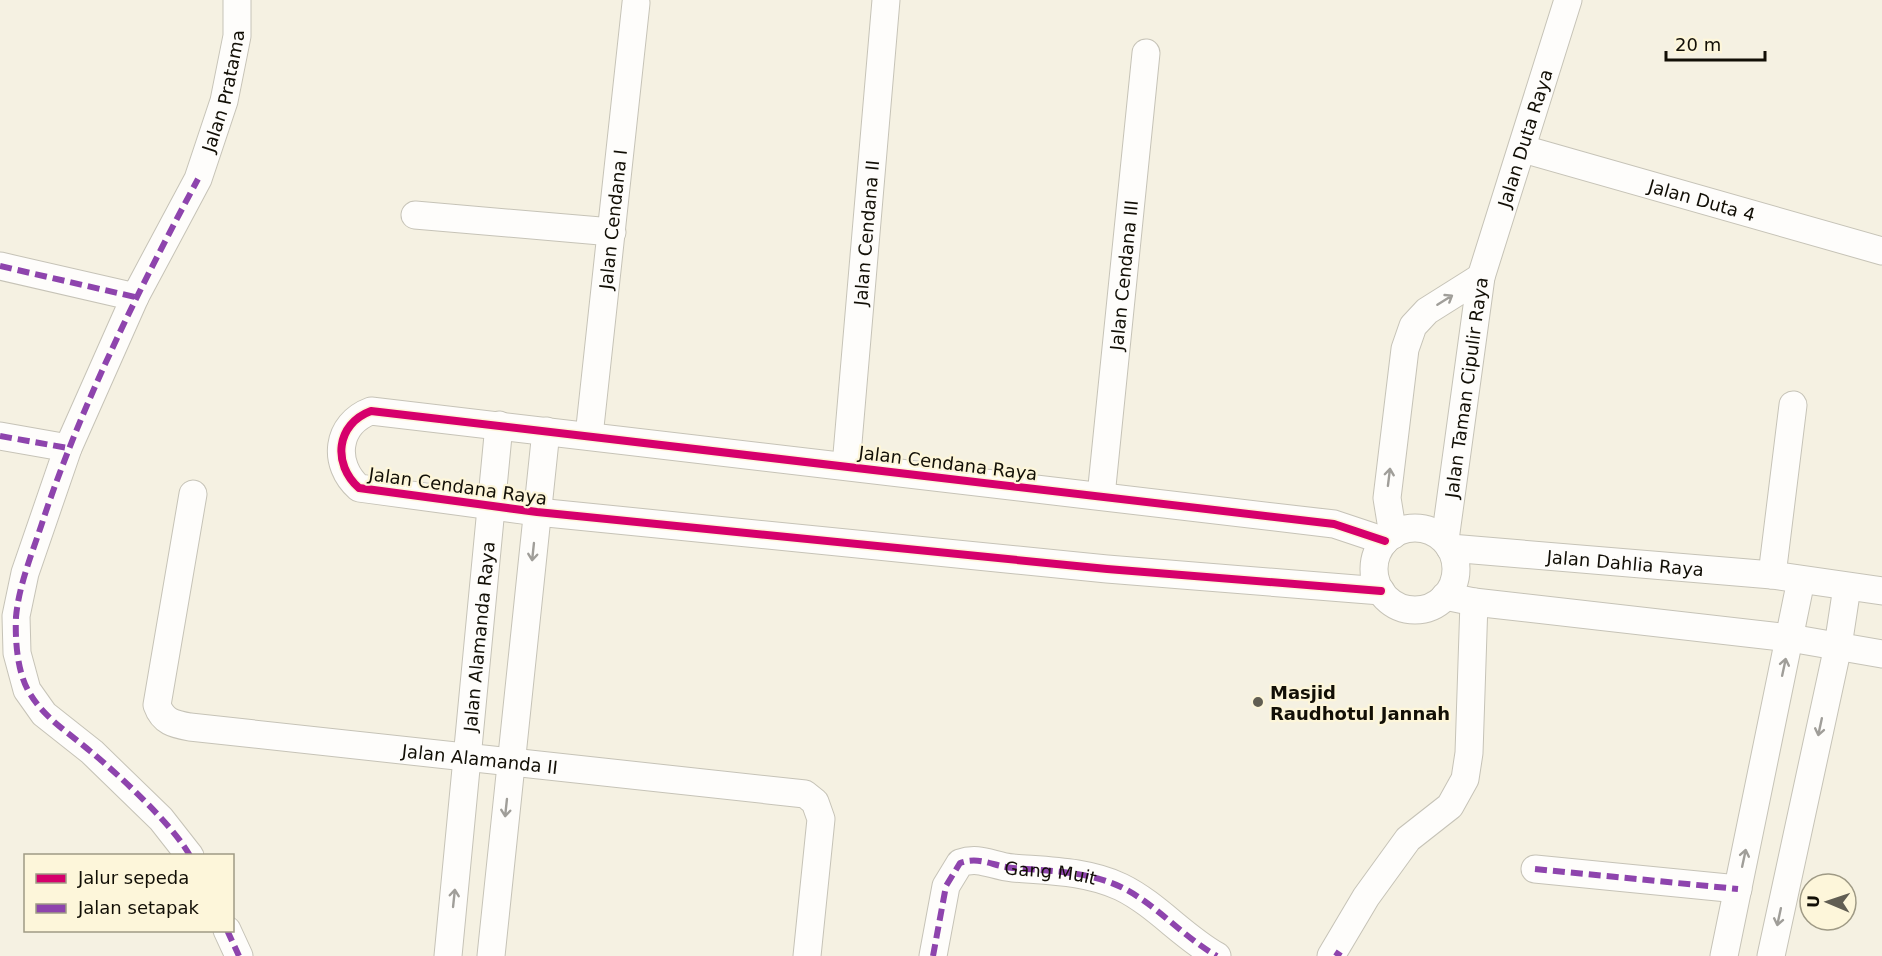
<svg xmlns="http://www.w3.org/2000/svg" width="1882" height="956" viewBox="0 0 1882 956" font-family="'DejaVu Sans',sans-serif">
	<style>
		.lines { fill: none; stroke-linecap: round; stroke-linejoin: round }
		.minor-casing { stroke: #c6c3b7; stroke-width: 29 }
		.minor { stroke: #fefdfb; stroke-width: 27 }
		.quiet { stroke: #8e44ad; stroke-width: 6; stroke-dasharray: 12 6; stroke-linecap: butt }
		.cycleway-casing { stroke: #fdf6da; stroke-width: 11 }
		.cycleway { stroke: #d6006c; stroke-width: 8 }
		.oneway { stroke: #a09e99 }
		.poi-dot { fill: #615e53; stroke: #fdf6da; stroke-width: 2 }
		.labels { text-anchor: middle; dominant-baseline: central; stroke-width: 4.5; stroke-linejoin: round; paint-order: stroke }
		.street-label { font-size: 18px; fill: #120f06; stroke: #fdf6da }
		.poi-label { font-size: 18px; font-weight: bold; fill: #120f06; stroke: #fdf6da; text-anchor: start }
	</style>
	<rect width="100%" height="100%" fill="#f5f1e2"/>
	<g class="lines">
		<!-- minor casing -->
		<g class="minor-casing">
			<g id="minor">
				<path id="s1" d="M1523 149 1882 251"/>
				<path d="M415 215 612 232"/>
				<path d="M0 266 135 297"/>
				<path d="M0 436 68 448"/>
				<path id="s2" d="M589 436 636 3"/>
				<path id="s3" d="M846 466 886 0"/>
				<path id="s4" d="M193 494 157 705C163 722 174 724 190 727L805 794 815 802 821 819 807 956"/>
				<path id="s5" d="M1101 496 1146 53"/>
				<circle cx="1415" cy="569" r="41"/>
				<path d="M1393 535 1387 498 1405 349 1413 326 1427 311 1481 277"/>
				<path id="s6" d="M1445 540 1481 277 1568 0"/>
				<path id="s7" d="M1450 548 1772 575 1882 591"/>
				<path d="M1772 575 1793 405"/>
				<path d="M1381 591 1107 569 537 512 359 488C332 464 336 424 371 411L1334 524 1385 541"/>
				<path d="M1445 596 1474 602 1790 638 1882 654"/>
				<path id="s8" d="M190 856 161 819 92 752 44 714 27 690 17 653 16 616 25 573 68 448 135 297 198 179 224 101 237 36V0"/>
				<path d="M1535 869 1738 889"/>
				<path d="M227 930 239 956"/>
				<path id="s9" d="M448 956 499 425"/>
				<path d="M491 956 546 431"/>
				<path id="s10" d="M933 956 946 886 960 863C980 856 992 866 1013 868 1049 871 1087 871 1121 887 1156 904 1183 937 1217 956"/>
				<path d="M1331 956 1366 897 1408 839 1450 806 1465 779 1469 753 1474 602"/>
				<path d="M1724 956 1801 580"/>
				<path d="M1771 956 1838 646 1847 587"/>
			</g>
		</g>
		<!-- minor -->
		<use href="#minor" class="minor"/>
		<!-- quiet -->
		<g class="quiet">
			<path d="M0 266 135 297"/>
			<path d="M0 436 68 448"/>
			<path d="M190 856C175 827 117 773 90 751 68 732 44 718 29 692 17 672 15 639 16 617 19 583 34 549 44 517 84 399 139 289 198 179"/>
			<path d="M1535 869 1738 889"/>
			<path d="M227 930 239 956"/>
			<path d="M1335 952 1341 956"/>
			<path d="M933 956 946 886 960 863C980 856 992 866 1013 868 1049 871 1087 871 1121 887 1156 904 1183 937 1217 956"/>
		</g>
		<!-- cycleway casing -->
		<g class="cycleway-casing">
			<path id="cycleway" d="M1381 591 1107 569 537 512 359 488C332 464 336 424 371 411L1334 524 1385 541"/>
		</g>
		<!-- cycleway -->
		<use href="#cycleway" class="cycleway"/>
	</g>
	<!-- one-way arrows -->
	<defs><path id="oneway-shaft" d="M-6 0H5M1.5-3L5.5 0L1.5 3" fill="none" stroke-width="1.6" stroke-linecap="round" stroke-linejoin="round" transform="scale(1.5)"/></defs>
	<g class="oneway">
		<use href="#oneway-shaft" transform="translate(1445 300) rotate(-32)"/>
		<use href="#oneway-shaft" transform="translate(1389 477) rotate(-83)"/>
		<use href="#oneway-shaft" transform="translate(533 552) rotate(96)"/>
		<use href="#oneway-shaft" transform="translate(1784 667) rotate(-78)"/>
		<use href="#oneway-shaft" transform="translate(1820 727) rotate(102)"/>
		<use href="#oneway-shaft" transform="translate(506 808) rotate(96)"/>
		<use href="#oneway-shaft" transform="translate(1744 858) rotate(-78)"/>
		<use href="#oneway-shaft" transform="translate(454 898) rotate(-84)"/>
		<use href="#oneway-shaft" transform="translate(1779 917) rotate(102)"/>
	</g>
	<!-- markers -->
	<circle class="poi-dot" cx="1258" cy="702" r="6"/>
	<g class="labels">
		<!-- street labels -->
		<g class="street-label">
			<text stroke="none"><textPath href="#s8" startOffset="876">Jalan Pratama</textPath></text>
			<text stroke="none"><textPath href="#s6" startOffset="411">Jalan Duta Raya</textPath></text>
			<text stroke="none"><textPath href="#s1" startOffset="186">Jalan Duta 4</textPath></text>
			<text stroke="none"><textPath href="#s2" startOffset="218">Jalan Cendana I</textPath></text>
			<text stroke="none"><textPath href="#s3" startOffset="234">Jalan Cendana II</textPath></text>
			<text stroke="none"><textPath href="#s5" startOffset="222">Jalan Cendana III</textPath></text>
			<text stroke="none"><textPath href="#s6" startOffset="154">Jalan Taman Cipulir Raya</textPath></text>
			<text transform="translate(948 463) rotate(7)">Jalan Cendana Raya</text>
			<text transform="translate(458 486) rotate(8)">Jalan Cendana Raya</text>
			<text stroke="none"><textPath href="#s7" startOffset="176">Jalan Dahlia Raya</textPath></text>
			<text stroke="none"><textPath href="#s9" startOffset="321">Jalan Alamanda Raya</textPath></text>
			<text stroke="none"><textPath href="#s4" startOffset="548">Jalan Alamanda II</textPath></text>
			<text stroke="none"><textPath href="#s10" startOffset="190">Gang Muit</textPath></text>
		</g>
		<!-- poi labels -->
		<g class="poi-label">
			<text x="1270" y="692">Masjid<tspan x="1270" dy="21">Raudhotul Jannah</tspan></text>
		</g>
	</g>
	<!-- legend -->
	<rect x="24" y="854" width="210" height="78" fill="#fdf6da" stroke="#9f9a85" stroke-width="1.5"/>
	<rect x="36" y="874" width="30" height="9" fill="#d6006c" stroke="#9f9a85" stroke-width="1.5"/>
	<text x="78" y="884" font-size="18" fill="#120f06">Jalur sepeda</text>
	<rect x="36" y="904" width="30" height="9" fill="#8e44ad" stroke="#9f9a85" stroke-width="1.5"/>
	<text x="78" y="914" font-size="18" fill="#120f06">Jalan setapak</text>
	<!-- north arrow -->
	<g transform="translate(1828 902) rotate(272)"><circle r="28" fill="#fdf6da" stroke="#9f9a85" stroke-width="1.5"/>
	<path d="M0-4.5L10 22L0 15L-10 22Z" fill="#615e53"/>
	<text y="-9" font-size="16" font-weight="bold" text-anchor="middle" fill="#120f06">U</text>
	</g>
	<!-- scale -->
	<path d="M1666 51v9h99v-9" fill="none" stroke="#120f06" stroke-width="3"/>
	<text x="1675" y="51" font-size="18" fill="#120f06" stroke="#fdf6da" stroke-width="4.5" paint-order="stroke">20 m</text>
</svg>
